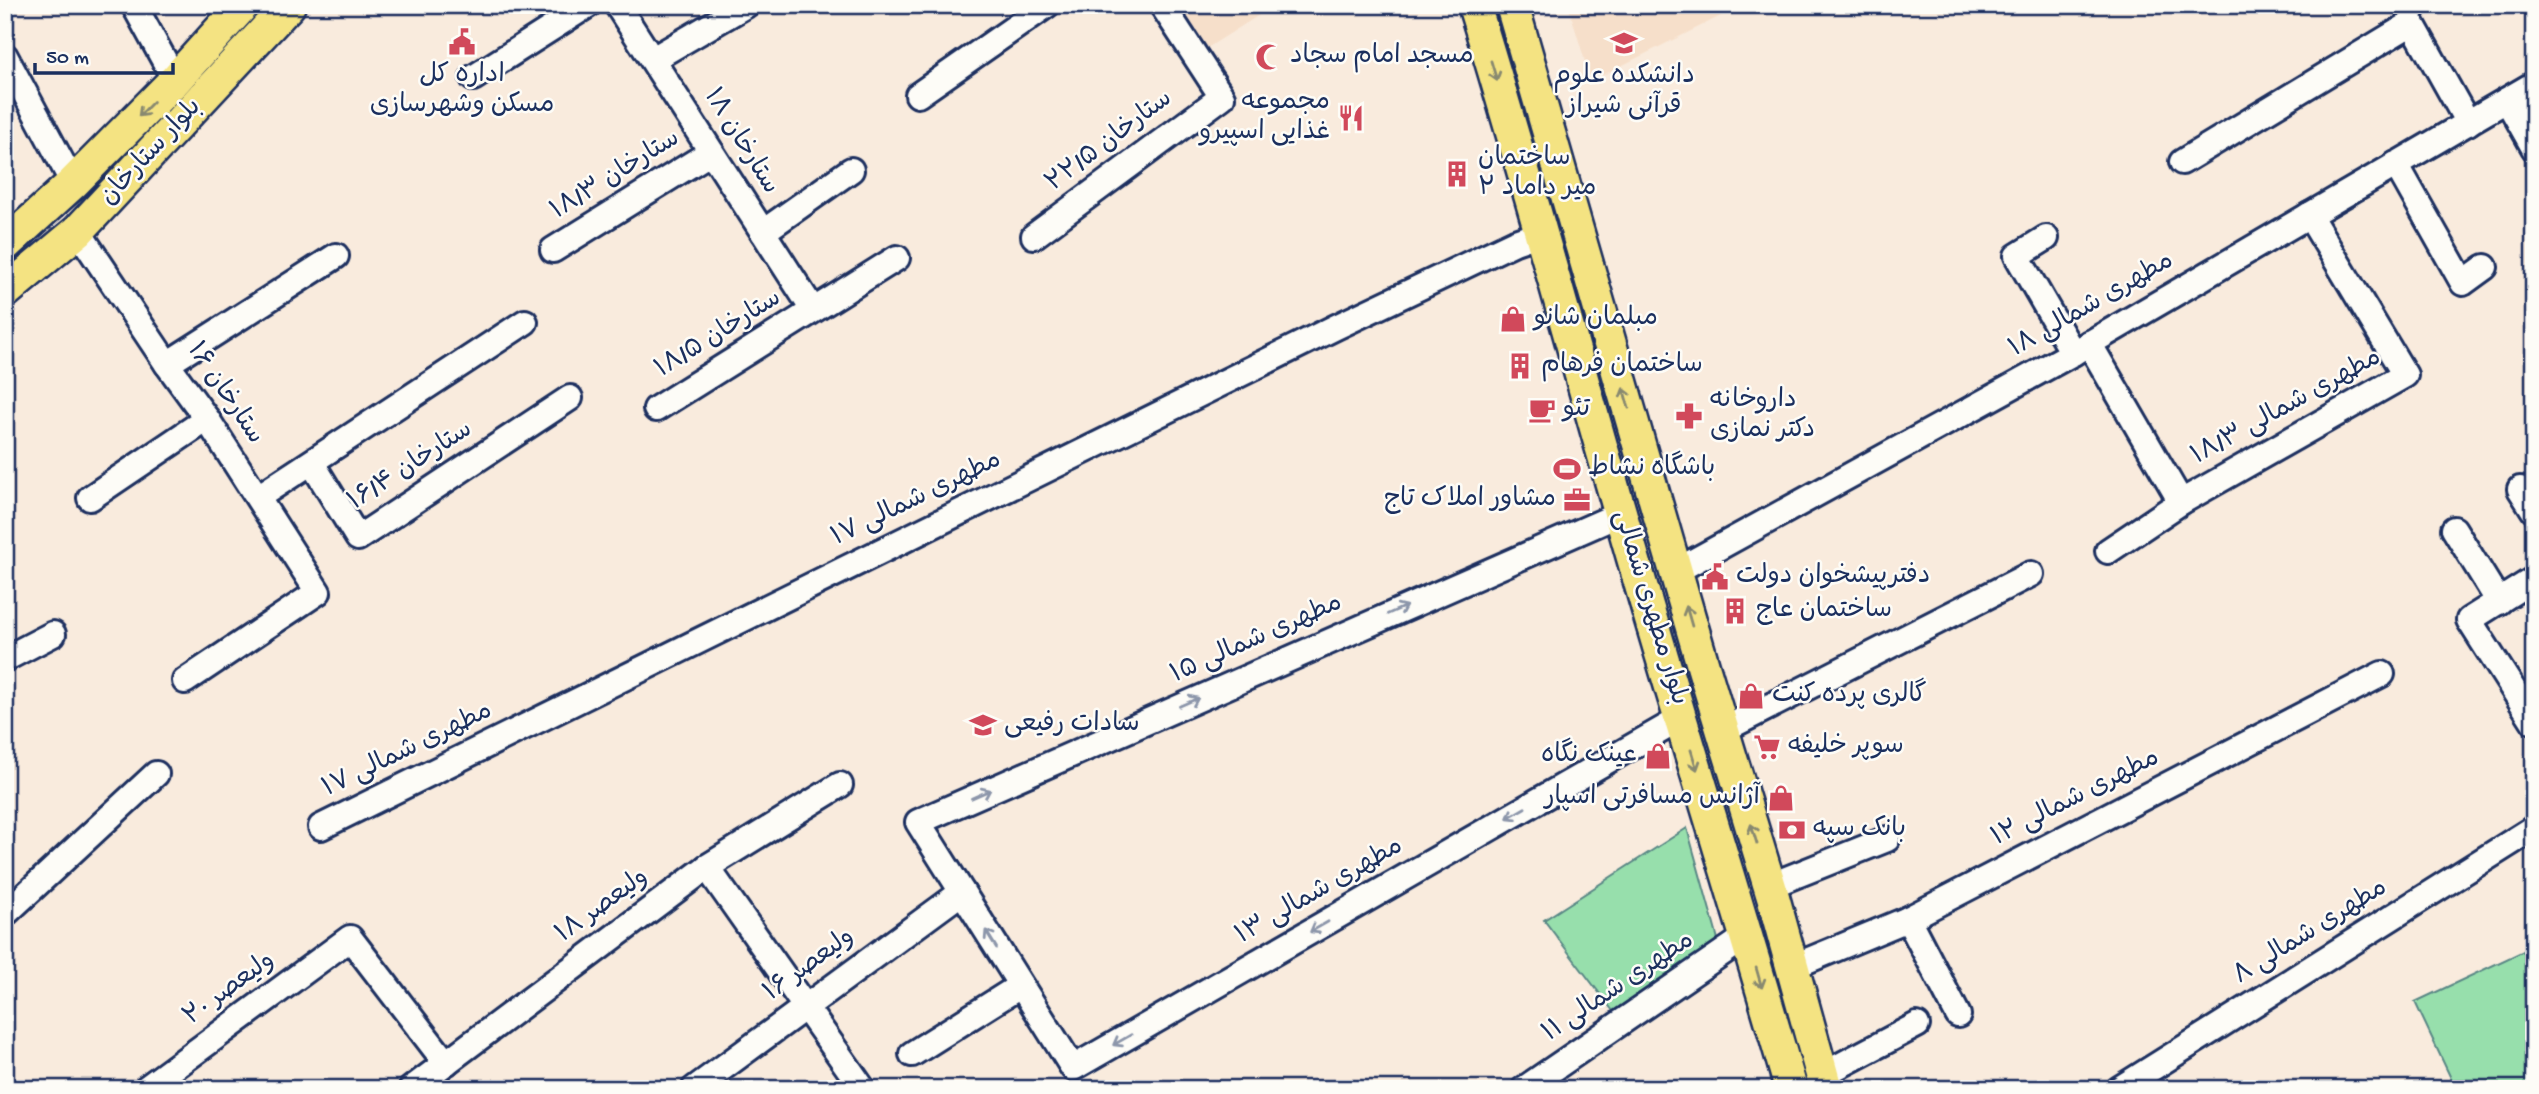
<svg xmlns="http://www.w3.org/2000/svg" width="2539" height="1094" viewBox="0 0 2539 1094" font-family="'Gochi Hand','Playpen Sans Arabic',sans-serif">
	<style>
		.built { fill: #f6dfca }
		.green { fill: #97dfac; stroke: #598785; stroke-width: 2 }
		.lines { fill: none; stroke-linecap: round; stroke-linejoin: round }
		.minor-casing { stroke: #1b2f5e; stroke-width: 30 }
		.major-casing { stroke: #1b2f5e; stroke-width: 37 }
		.minor { stroke: #fdfcf7; stroke-width: 24 }
		.major { stroke: #f4e382; stroke-width: 32 }
		.oneway { stroke: #888970 }
		.oneway2 { stroke: #8c96aa }
		.labels { text-anchor: middle; dominant-baseline: central; stroke-width: 5; stroke-linejoin: round; paint-order: stroke }
		.poi-label { font-size: 26px; fill: #1b2f5e; stroke: #fdfcf7; text-anchor: start }
		.street-label { font-size: 26px; fill: #1b2f5e; stroke: #fdfcf7 }
	</style>
	<rect width="100%" height="100%" fill="#f9ebdd"/>
	<filter id="ink" filterUnits="userSpaceOnUse"><feTurbulence type="fractalNoise" baseFrequency=".0143" numOctaves="2"/><feDisplacementMap in="SourceGraphic" scale="14" xChannelSelector="R" yChannelSelector="G"/><feConvolveMatrix kernelMatrix="1 2 1 2 8 2 1 2 1" color-interpolation-filters="sRGB"/></filter>
	<g filter="url(#ink)">
		<!-- built -->
		<g class="built">
			<path d="M1194 5H1275L1207 48 1184 12Z"/>
			<path d="M1568 5H1743L1591 81Z"/>
		</g>
		<!-- green -->
		<g class="green">
			<path d="M1687 828 1719 943 1616 1015 1544 920Z"/>
			<path d="M2534 946V1089H2456L2415 1002Z"/>
		</g>
		<g class="lines">
			<!-- minor casing -->
			<g class="minor-casing">
				<g id="minor">
					<path d="M134 5 175 80"/>
					<path d="M617 5 813 310"/>
					<path d="M5 56 73 183"/>
					<path d="M653 59 746 5"/>
					<path d="M473 78 588 5"/>
					<path d="M918 95 1047 5"/>
					<path d="M2507 100 2534 148"/>
					<path d="M2182 162 2412 23 2468 123"/>
					<path d="M2396 164 2463 283 2485 267"/>
					<path d="M78 231 167 364 207 419 318 592 185 681"/>
					<path d="M763 232 851 170"/>
					<path d="M1034 236 1222 97 1162 5"/>
					<path d="M2046 238 2017 256 2073 353"/>
					<path d="M553 250 711 152"/>
					<path d="M2089 343 2181 502"/>
					<path d="M167 364 336 256"/>
					<path d="M656 409 897 258"/>
					<path d="M312 463 358 538 570 398"/>
					<path d="M2520 489 2534 511"/>
					<path d="M258 497 525 322"/>
					<path d="M90 498 207 419"/>
					<path d="M1620 514 918 822 1073 1068 1682 718"/>
					<path d="M2454 529 2499 602"/>
					<path d="M2108 551 2181 502 2405 375 2309 215"/>
					<path d="M1676 571 2073 353 2534 84"/>
					<path d="M2534 579 2469 620 2534 722"/>
					<path d="M5 659 53 634"/>
					<path d="M1723 730 2031 574"/>
					<path d="M321 827 1336 327 1515 242 1541 233"/>
					<path d="M707 867 863 1089"/>
					<path d="M1769 886 1887 839"/>
					<path d="M5 914 156 774"/>
					<path d="M1908 919 1958 1015"/>
					<path d="M1792 967 1908 919 2382 674"/>
					<path d="M912 1054 1020 986"/>
					<path d="M1822 1075 1917 1025"/>
					<path d="M145 1089 350 938 446 1063"/>
					<path d="M411 1089 707 867 840 785"/>
					<path d="M694 1089 962 892"/>
					<path d="M1524 1089 1747 936"/>
					<path d="M2119 1089 2534 828"/>
				</g>
			</g>
			<!-- major casing -->
			<g class="major-casing">
				<g id="major">
					<path d="M1474 5C1526 173 1571 343 1620 512 1674 705 1736 896 1791 1089"/>
					<path d="M1512 5 1704 669 1773 897 1826 1089"/>
					<path d="M5 245 73 183 175 80 243 5"/>
					<path d="M5 292 78 231 289 5"/>
				</g>
			</g>
			<!-- minor -->
			<use href="#minor" class="minor"/>
			<!-- major -->
			<use href="#major" class="major"/>
		</g>
		<!-- one-way arrows -->
		<defs><path id="oneway-shaft" d="M-6 0H5M1.5-3L5.5 0L1.5 3" fill="none" stroke-width="1.6" stroke-linecap="round" stroke-linejoin="round" transform="scale(1.75)"/></defs>
		<g class="oneway">
			<use href="#oneway-shaft" transform="translate(1494 71) rotate(73)"/>
			<use href="#oneway-shaft" transform="translate(146 109) rotate(135)"/>
			<use href="#oneway-shaft" transform="translate(1626 398) rotate(-106)"/>
			<use href="#oneway-shaft" transform="translate(1689 616) rotate(-106)"/>
			<use href="#oneway-shaft" transform="translate(1694 760) rotate(73)"/>
			<use href="#oneway-shaft" transform="translate(1754 834) rotate(-107)"/>
			<use href="#oneway-shaft" transform="translate(1759 978) rotate(74)"/>
		</g>
		<g class="oneway2">
			<use href="#oneway-shaft" transform="translate(1397 610) rotate(-24)"/>
			<use href="#oneway-shaft" transform="translate(1189 702) rotate(-24)"/>
			<use href="#oneway-shaft" transform="translate(981 794) rotate(-24)"/>
			<use href="#oneway-shaft" transform="translate(1516 813) rotate(150)"/>
			<use href="#oneway-shaft" transform="translate(1319 927) rotate(150)"/>
			<use href="#oneway-shaft" transform="translate(991 939) rotate(-122)"/>
			<use href="#oneway-shaft" transform="translate(1122 1040) rotate(150)"/>
		</g>
	</g>
	<!-- icons -->
	<defs>
		<g id="civic-bare" transform="scale(2.1)"><path d="M-.6-6.5H3V-4.5H.6V-3L4-1V1h2V6H-6V1h2V-1L-.6-3ZM-1.2 2.5V6h2.4V2.5Z" fill="#d1495b" stroke="#fdfcf7" stroke-width="2.5" paint-order="stroke"/></g>
		<g id="university-bare" transform="scale(2.1)"><path d="M0-5L7-2L0 1L-7-2ZM-4 1L0 2.5L4 1V4Q0 6-4 4Z" fill="#d1495b" stroke="#fdfcf7" stroke-width="2.5" paint-order="stroke"/></g>
		<g id="mosque-bare" transform="scale(2.1)"><path d="M3.5-4.9A6 6 0 1 0 3.5 4.9A5 5 0 1 1 3.5-4.9Z" fill="#d1495b" stroke="#fdfcf7" stroke-width="2.5" paint-order="stroke"/></g>
		<g id="restaurant-bare" transform="scale(2.1)"><path d="M-5-6h1v4h1v-4h1v4h1v-4h1v5L-1.5 .5V6h-2V.5L-5-1ZM5-6V6H3V1.5H1.5Q1.5-4 5-6Z" fill="#d1495b" stroke="#fdfcf7" stroke-width="2.5" paint-order="stroke"/></g>
		<g id="building-bare" transform="scale(2.1)"><path d="M-4-6H4V6H1V3H-1V6H-4ZM-2.5-4.3h1.7v1.8h-1.7ZM.8-4.3h1.7v1.8H.8ZM-2.5-1h1.7V.8h-1.7ZM.8-1h1.7V.8H.8Z" fill="#d1495b" stroke="#fdfcf7" stroke-width="2.5" paint-order="stroke"/></g>
		<g id="shop-bare" transform="scale(2.1)"><path d="M-5-2.5h2.3a2.7 3.5 0 0 1 5.4 0H5L5.5 6h-11ZM-1.5-2.5h3a1.5 2.3 0 0 0-3 0Z" fill="#d1495b" stroke="#fdfcf7" stroke-width="2.5" paint-order="stroke"/></g>
		<g id="cafe-bare" transform="scale(2.1)"><path d="M-5.5-4.5H6V0H3Q3 3.5 0 3.5H-2.5Q-5.5 3.5-5.5 0ZM3-3.2v2h1.7v-2ZM-6 4.5H4V6H-6Z" fill="#d1495b" stroke="#fdfcf7" stroke-width="2.5" paint-order="stroke"/></g>
		<g id="pharmacy-bare" transform="scale(2.1)"><path d="M-2-6h4v4h4v4h-4v4h-4v-4h-4v-4h4Z" fill="#d1495b" stroke="#fdfcf7" stroke-width="2.5" paint-order="stroke"/></g>
		<g id="stadium-bare" transform="scale(2.1)"><path d="M0-5a6.5 5 0 1 0 0 10a6.5 5 0 1 0 0-10ZM-3.5-1.8h7v3.6h-7Z" fill="#d1495b" stroke="#fdfcf7" stroke-width="2.5" paint-order="stroke"/></g>
		<g id="office-bare" transform="scale(2.1)"><path d="M-6-3h4V-5.5h4V-3h4V5H-6ZM-1-4.5V-3h2v-1.5ZM-6 0V1H6V0Z" fill="#d1495b" stroke="#fdfcf7" stroke-width="2.5" paint-order="stroke"/></g>
		<g id="school-bare" transform="scale(2.1)"><path d="M0-5L7-2L0 1L-7-2ZM-4 1L0 2.5L4 1V4Q0 6-4 4Z" fill="#d1495b" stroke="#fdfcf7" stroke-width="2.5" paint-order="stroke"/></g>
		<g id="supermarket-bare" transform="scale(2.1)"><path d="M-6-5.5h2.5l.6 2H6L4.5 2H-2.5L-4.4-4H-6ZM-1.5 3.2a1.3 1.3 0 1 0 .1 0ZM3 3.2a1.3 1.3 0 1 0 .1 0Z" fill="#d1495b" stroke="#fdfcf7" stroke-width="2.5" paint-order="stroke"/></g>
		<g id="bank-bare" transform="scale(2.1)"><path d="M-6-4H6V4H-6ZM0-2.3a2.3 2.3 0 1 0 0 4.6a2.3 2.3 0 1 0 0-4.6Z" fill="#d1495b" stroke="#fdfcf7" stroke-width="2.5" paint-order="stroke"/></g>
	</defs>
	<g fill-rule="evenodd">
		<use href="#civic-bare" x="462" y="42"/>
		<use href="#university-bare" x="1624" y="43"/>
		<use href="#mosque-bare" x="1269" y="57"/>
		<use href="#restaurant-bare" x="1351" y="118"/>
		<use href="#building-bare" x="1457" y="174"/>
		<use href="#shop-bare" x="1513" y="319"/>
		<use href="#building-bare" x="1520" y="366"/>
		<use href="#cafe-bare" x="1542" y="410"/>
		<use href="#pharmacy-bare" x="1689" y="416"/>
		<use href="#stadium-bare" x="1567" y="469"/>
		<use href="#office-bare" x="1577" y="500"/>
		<use href="#civic-bare" x="1715" y="577"/>
		<use href="#building-bare" x="1735" y="611"/>
		<use href="#shop-bare" x="1751" y="696"/>
		<use href="#school-bare" x="983" y="725"/>
		<use href="#supermarket-bare" x="1767" y="747"/>
		<use href="#shop-bare" x="1658" y="756"/>
		<use href="#shop-bare" x="1781" y="798"/>
		<use href="#bank-bare" x="1792" y="830"/>
	</g>
	<g class="labels">
		<!-- poi labels -->
		<g class="poi-label">
			<text x="1290" y="57">مسجد امام سجاد</text>
			<text x="462" y="76" text-anchor="middle">اداره کل<tspan x="462" dy="30">مسکن وشهرسازی</tspan></text>
			<text x="1624" y="77" text-anchor="middle">دانشکده علوم<tspan x="1624" dy="30">قرآنی شیراز</tspan></text>
			<text x="1330" y="103" text-anchor="end">مجموعه<tspan x="1330" dy="30">غذایی اسپیرو</tspan></text>
			<text x="1478" y="159">ساختمان<tspan x="1478" dy="30">میر داماد ۲</tspan></text>
			<text x="1534" y="319">مبلمان شانو</text>
			<text x="1541" y="366">ساختمان فرهام</text>
			<text x="1710" y="401">داروخانه<tspan x="1710" dy="30">دکتر نمازی</tspan></text>
			<text x="1563" y="410">تئو</text>
			<text x="1588" y="469">باشگاه نشاط</text>
			<text x="1556" y="500" text-anchor="end">مشاور املاک تاج</text>
			<text x="1736" y="577">دفترپیشخوان دولت</text>
			<text x="1756" y="611">ساختمان عاج</text>
			<text x="1772" y="696">گالری پرده کنت</text>
			<text x="1004" y="725">سادات رفیعی</text>
			<text x="1788" y="747">سوپر خلیفه</text>
			<text x="1637" y="756" text-anchor="end">عینک نگاه</text>
			<text x="1760" y="798" text-anchor="end">آژانس مسافرتی اسپار</text>
			<text x="1813" y="830">بانک سپه</text>
		</g>
		<!-- street labels -->
		<g class="street-label">
			<text transform="translate(740 142) rotate(58)">۱۸ ستارخان</text>
			<text transform="translate(1110 142) rotate(-37)">۲۲/۵ ستارخان</text>
			<text transform="translate(152 153) rotate(-47)">بلوار ستارخان</text>
			<text transform="translate(616 176) rotate(-32)">۱۸/۳ ستارخان</text>
			<text transform="translate(2092 306) rotate(-30)">۱۸ مطهری شمالی</text>
			<text transform="translate(719 335) rotate(-32)">۱۸/۵ ستارخان</text>
			<text transform="translate(224 394) rotate(56)">۱۶ ستارخان</text>
			<text transform="translate(2287 408) rotate(-29)">۱۸/۳ مطهری شمالی</text>
			<text transform="translate(411 467) rotate(-33)">۱۶/۴ ستارخان</text>
			<text transform="translate(917 500) rotate(-26)">۱۷ مطهری شمالی</text>
			<text transform="translate(1649 608) rotate(73)">بلوار مطهرى شمالى</text>
			<text transform="translate(1257 640) rotate(-24)">۱۵ مطهری شمالی</text>
			<text transform="translate(408 751) rotate(-26)">۱۷ مطهری شمالی</text>
			<text transform="translate(2076 799) rotate(-27)">۱۲ مطهری شمالی</text>
			<text transform="translate(1320 892) rotate(-30)">۱۳ مطهری شمالی</text>
			<text transform="translate(603 907) rotate(-36)">۱۸ ولیعصر</text>
			<text transform="translate(2311 933) rotate(-32)">۸ مطهری شمالی</text>
			<text transform="translate(810 966) rotate(-36)">۱۶ ولیعصر</text>
			<text transform="translate(1619 988) rotate(-34)">۱۱ مطهری شمالی</text>
			<text transform="translate(230 990) rotate(-36)">۲۰ ولیعصر</text>
		</g>
	</g>
	<!-- margin -->
	<rect width="2539" height="1094" fill="none" stroke="#fdfcf7" stroke-width="28"/>
	<rect x="14" y="14" width="2511" height="1066" fill="none" stroke="#1b2f5e" stroke-width="2.5" filter="url(#ink)"/>
	<!-- scale -->
	<path d="M35 63v10h138v-10" fill="none" stroke="#1b2f5e" stroke-width="3.5"/>
	<text x="46" y="63" font-size="21" fill="#1b2f5e" stroke="#fdfcf7" stroke-width="5" paint-order="stroke">50 m</text>
</svg>
